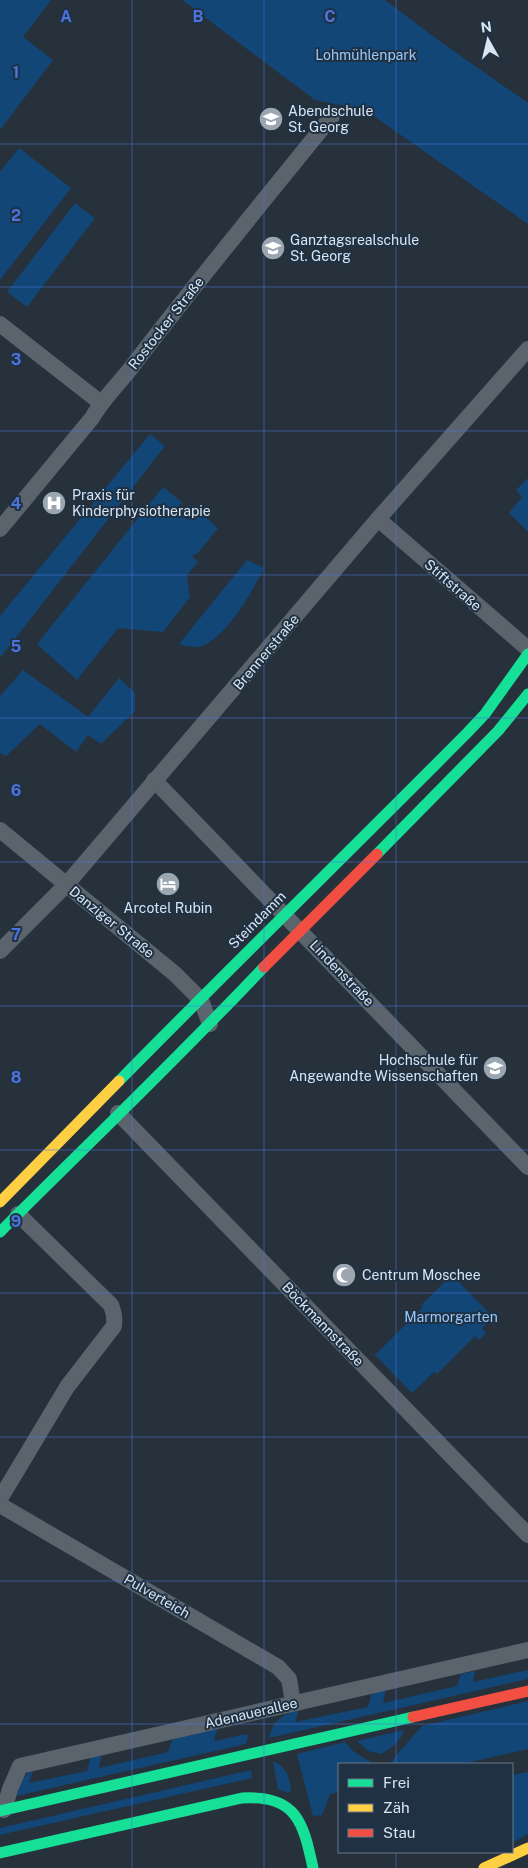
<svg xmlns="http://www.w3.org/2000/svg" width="528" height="1868" viewBox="0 0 528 1868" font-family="'Public Sans',sans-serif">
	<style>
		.green { fill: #114677 }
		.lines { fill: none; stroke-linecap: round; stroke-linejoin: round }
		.street { stroke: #5b646d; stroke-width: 16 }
		.fast { stroke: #16e098; stroke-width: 11 }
		.slow { stroke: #ffcf43; stroke-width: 11 }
		.jam { stroke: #f24e42; stroke-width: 11 }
		.grid { fill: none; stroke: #4c74de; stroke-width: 1; stroke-opacity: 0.55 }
		.labels { text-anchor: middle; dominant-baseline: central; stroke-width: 4; stroke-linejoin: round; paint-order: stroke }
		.park-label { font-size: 14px; fill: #99c8fb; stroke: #1f3143 }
		.poi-label { font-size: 14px; fill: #dae5f1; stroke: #1f3143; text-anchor: start }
		.street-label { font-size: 14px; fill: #dae5f1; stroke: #1f3143 }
		.grid-label { font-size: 16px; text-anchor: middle; font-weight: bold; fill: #4c74de; stroke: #1f3143; stroke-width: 4; stroke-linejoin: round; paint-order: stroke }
	</style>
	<rect width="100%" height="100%" fill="#27313b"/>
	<!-- green -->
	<g class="green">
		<path d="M0 0H51L23 37 53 60 0 130Z"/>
		<path d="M182 0H385L438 40 528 103V224L365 110 315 100Z"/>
		<path d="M19 148 71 188 0 280V172Z"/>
		<path d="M75 203 95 218 27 307 7 292Z"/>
		<path d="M150 434 165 446 0 658V616Z"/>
		<path d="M528 478V532L509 513 522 497 516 490Z"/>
		<path d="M163 487 182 502 176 510 188 520 197 510 218 528 199 552 192 556 198 562 187 575 190 597 163 632 118 628 77 680 37 644Z"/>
		<path d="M247 560 264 568C253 591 227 636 202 646 196 648 184 646 179 644Z"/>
		<path d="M23 670 88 717 119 678 135 693V711L101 744 88 735 76 752 40 724 6 756 0 753V696Z"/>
		<path d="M452 1275 493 1317 482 1328 486 1333 479 1340 475 1336 437 1374 434 1372 412 1393 375 1355 422 1308V1304Z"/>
		<path d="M528 1670V1679L269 1738C272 1722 283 1713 299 1710L295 1722 368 1707 372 1693 386 1690 383 1703 457 1686 461 1674 475 1671 473 1682Z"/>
		<path d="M528 1701V1749L462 1764H391L394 1758 422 1726Z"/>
		<path d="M218 1727 214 1741 247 1734 248 1736 246 1744 16 1796 21 1780 34 1768 29 1783 87 1771 91 1755 102 1753 99 1768 168 1752 173 1737Z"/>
		<path d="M404 1730C401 1740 391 1749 381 1754L368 1751 357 1741Z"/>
		<path d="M345 1742 353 1751 374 1764H339V1792L330 1794 322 1815 313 1816 297 1754Z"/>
		<path d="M273 1761C287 1767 290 1778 291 1792L288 1793 278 1789Z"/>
		<path d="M251 1770 252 1778 0 1835V1828Z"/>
		<path d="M528 1772V1834L512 1843V1775Z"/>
	</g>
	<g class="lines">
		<!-- street -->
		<g class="street">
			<path d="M0 324 101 403"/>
			<path d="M378 519 528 649"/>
			<path d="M0 529 92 418C103 398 120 383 134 364 198 280 266 198 332 116"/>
			<path d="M154 780 528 1167"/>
			<path d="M0 830 175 974 201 1000 210 1024"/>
			<path d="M0 951 66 885 378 519 528 349"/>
			<path d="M118 1113 528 1535"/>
			<path d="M0 1499 67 1387 114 1326C115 1318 114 1312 111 1305L18 1214"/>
			<path d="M0 1505 278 1667 289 1679 293 1703"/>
			<path d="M4 1810 10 1789 20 1766 528 1650"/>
		</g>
		<!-- fast -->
		<g class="fast">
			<path d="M377 854 498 731 528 694"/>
			<path d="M119 1081C234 964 351 850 467 733L485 714 528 654"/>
			<path d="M0 1232C88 1144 178 1058 264 967"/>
			<path d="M0 1811 413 1717"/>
			<path d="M0 1853 242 1798C296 1795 303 1821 313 1868"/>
		</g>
		<!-- slow -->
		<g class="slow">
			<path d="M0 1202 119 1081"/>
			<path d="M484 1868 528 1848"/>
		</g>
		<!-- jam -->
		<g class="jam">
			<path d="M264 967 377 854"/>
			<path d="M413 1717 528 1691"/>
		</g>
	</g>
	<!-- grid -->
	<path class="grid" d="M132 0V1868M264 0V1868M396 0V1764M0 144H528M0 287H528M0 431H528M0 575H528M0 718H528M0 862H528M0 1006H528M0 1150H528M0 1293H528M0 1437H528M0 1581H528M0 1724H528M396 1852V1868"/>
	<!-- icons -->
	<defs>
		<g id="school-disc" transform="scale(1.25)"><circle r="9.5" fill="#9ba6b1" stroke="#1f3143"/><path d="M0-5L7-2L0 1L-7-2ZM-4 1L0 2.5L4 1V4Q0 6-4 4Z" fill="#fff"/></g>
		<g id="hospital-disc" transform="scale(1.25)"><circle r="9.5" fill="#9ba6b1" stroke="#1f3143"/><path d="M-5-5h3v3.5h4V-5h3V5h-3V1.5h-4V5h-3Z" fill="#fff"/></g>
		<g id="hotel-disc" transform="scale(1.25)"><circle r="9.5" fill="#9ba6b1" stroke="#1f3143"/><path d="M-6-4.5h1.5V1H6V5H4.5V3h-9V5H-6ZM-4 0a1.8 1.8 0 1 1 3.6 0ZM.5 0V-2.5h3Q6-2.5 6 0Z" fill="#fff"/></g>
		<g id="university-disc" transform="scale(1.25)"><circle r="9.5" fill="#9ba6b1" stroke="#1f3143"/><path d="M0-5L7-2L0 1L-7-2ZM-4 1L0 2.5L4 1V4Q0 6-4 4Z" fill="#fff"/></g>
		<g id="mosque-disc" transform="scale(1.25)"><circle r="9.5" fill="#9ba6b1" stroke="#1f3143"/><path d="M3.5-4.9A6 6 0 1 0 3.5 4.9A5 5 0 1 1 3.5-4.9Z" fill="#fff"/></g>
	</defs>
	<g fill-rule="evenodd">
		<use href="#school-disc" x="271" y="119"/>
		<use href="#school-disc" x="273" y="248"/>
		<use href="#hospital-disc" x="54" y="503"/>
		<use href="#hotel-disc" x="168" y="884"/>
		<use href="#university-disc" x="495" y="1068"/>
		<use href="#mosque-disc" x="344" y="1275"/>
	</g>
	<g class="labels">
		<!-- park labels -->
		<g class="park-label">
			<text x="366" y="55">Lohmühlenpark</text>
			<text x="451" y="1317">Marmorgarten</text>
		</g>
		<!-- poi labels -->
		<g class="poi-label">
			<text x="288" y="111">Abendschule<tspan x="288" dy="16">St. Georg</tspan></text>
			<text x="290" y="240">Ganztagsrealschule<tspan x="290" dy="16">St. Georg</tspan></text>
			<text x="72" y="495">Praxis für<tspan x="72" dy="16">Kinderphysiotherapie</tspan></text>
			<text x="168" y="908" text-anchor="middle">Arcotel Rubin</text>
			<text x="478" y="1060" text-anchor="end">Hochschule für<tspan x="478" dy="16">Angewandte Wissenschaften</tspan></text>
			<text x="362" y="1275">Centrum Moschee</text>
		</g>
		<!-- street labels -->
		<g class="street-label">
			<text transform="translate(166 323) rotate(-52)">Rostocker Straße</text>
			<text transform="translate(453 585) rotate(41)">Stiftstraße</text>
			<text transform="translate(266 652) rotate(-50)">Brennerstraße</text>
			<text transform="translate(257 920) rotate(-45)">Steindamm</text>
			<text transform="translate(112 922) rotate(39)">Danziger Straße</text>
			<text transform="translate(342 973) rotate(46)">Lindenstraße</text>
			<text transform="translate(323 1324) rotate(46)">Böckmannstraße</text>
			<text transform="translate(157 1596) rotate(30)">Pulverteich</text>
			<text transform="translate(251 1713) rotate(-13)">Adenauerallee</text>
		</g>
	</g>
	<g class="grid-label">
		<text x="66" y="22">A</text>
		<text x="198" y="22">B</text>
		<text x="330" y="22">C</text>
		<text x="16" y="78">1</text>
		<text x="16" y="221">2</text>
		<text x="16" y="365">3</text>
		<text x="16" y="509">4</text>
		<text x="16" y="652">5</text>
		<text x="16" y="796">6</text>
		<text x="16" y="940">7</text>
		<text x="16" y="1083">8</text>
		<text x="16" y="1227">9</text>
	</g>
	<!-- legend -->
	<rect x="338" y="1763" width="175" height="90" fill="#1f3143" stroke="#6a7989"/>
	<rect x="348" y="1779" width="25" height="8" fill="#16e098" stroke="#6a7989"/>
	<text x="383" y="1788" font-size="15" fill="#dae5f1">Frei</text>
	<rect x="348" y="1804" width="25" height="8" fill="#ffcf43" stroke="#6a7989"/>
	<text x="383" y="1813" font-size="15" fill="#dae5f1">Zäh</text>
	<rect x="348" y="1829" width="25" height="8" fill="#f24e42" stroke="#6a7989"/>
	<text x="383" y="1838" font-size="15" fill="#dae5f1">Stau</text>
	<!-- north arrow -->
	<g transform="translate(488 40) rotate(352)" stroke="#1f3143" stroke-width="4" paint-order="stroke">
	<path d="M0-4L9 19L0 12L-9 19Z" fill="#dae5f1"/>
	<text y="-8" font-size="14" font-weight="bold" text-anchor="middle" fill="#dae5f1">N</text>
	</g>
</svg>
